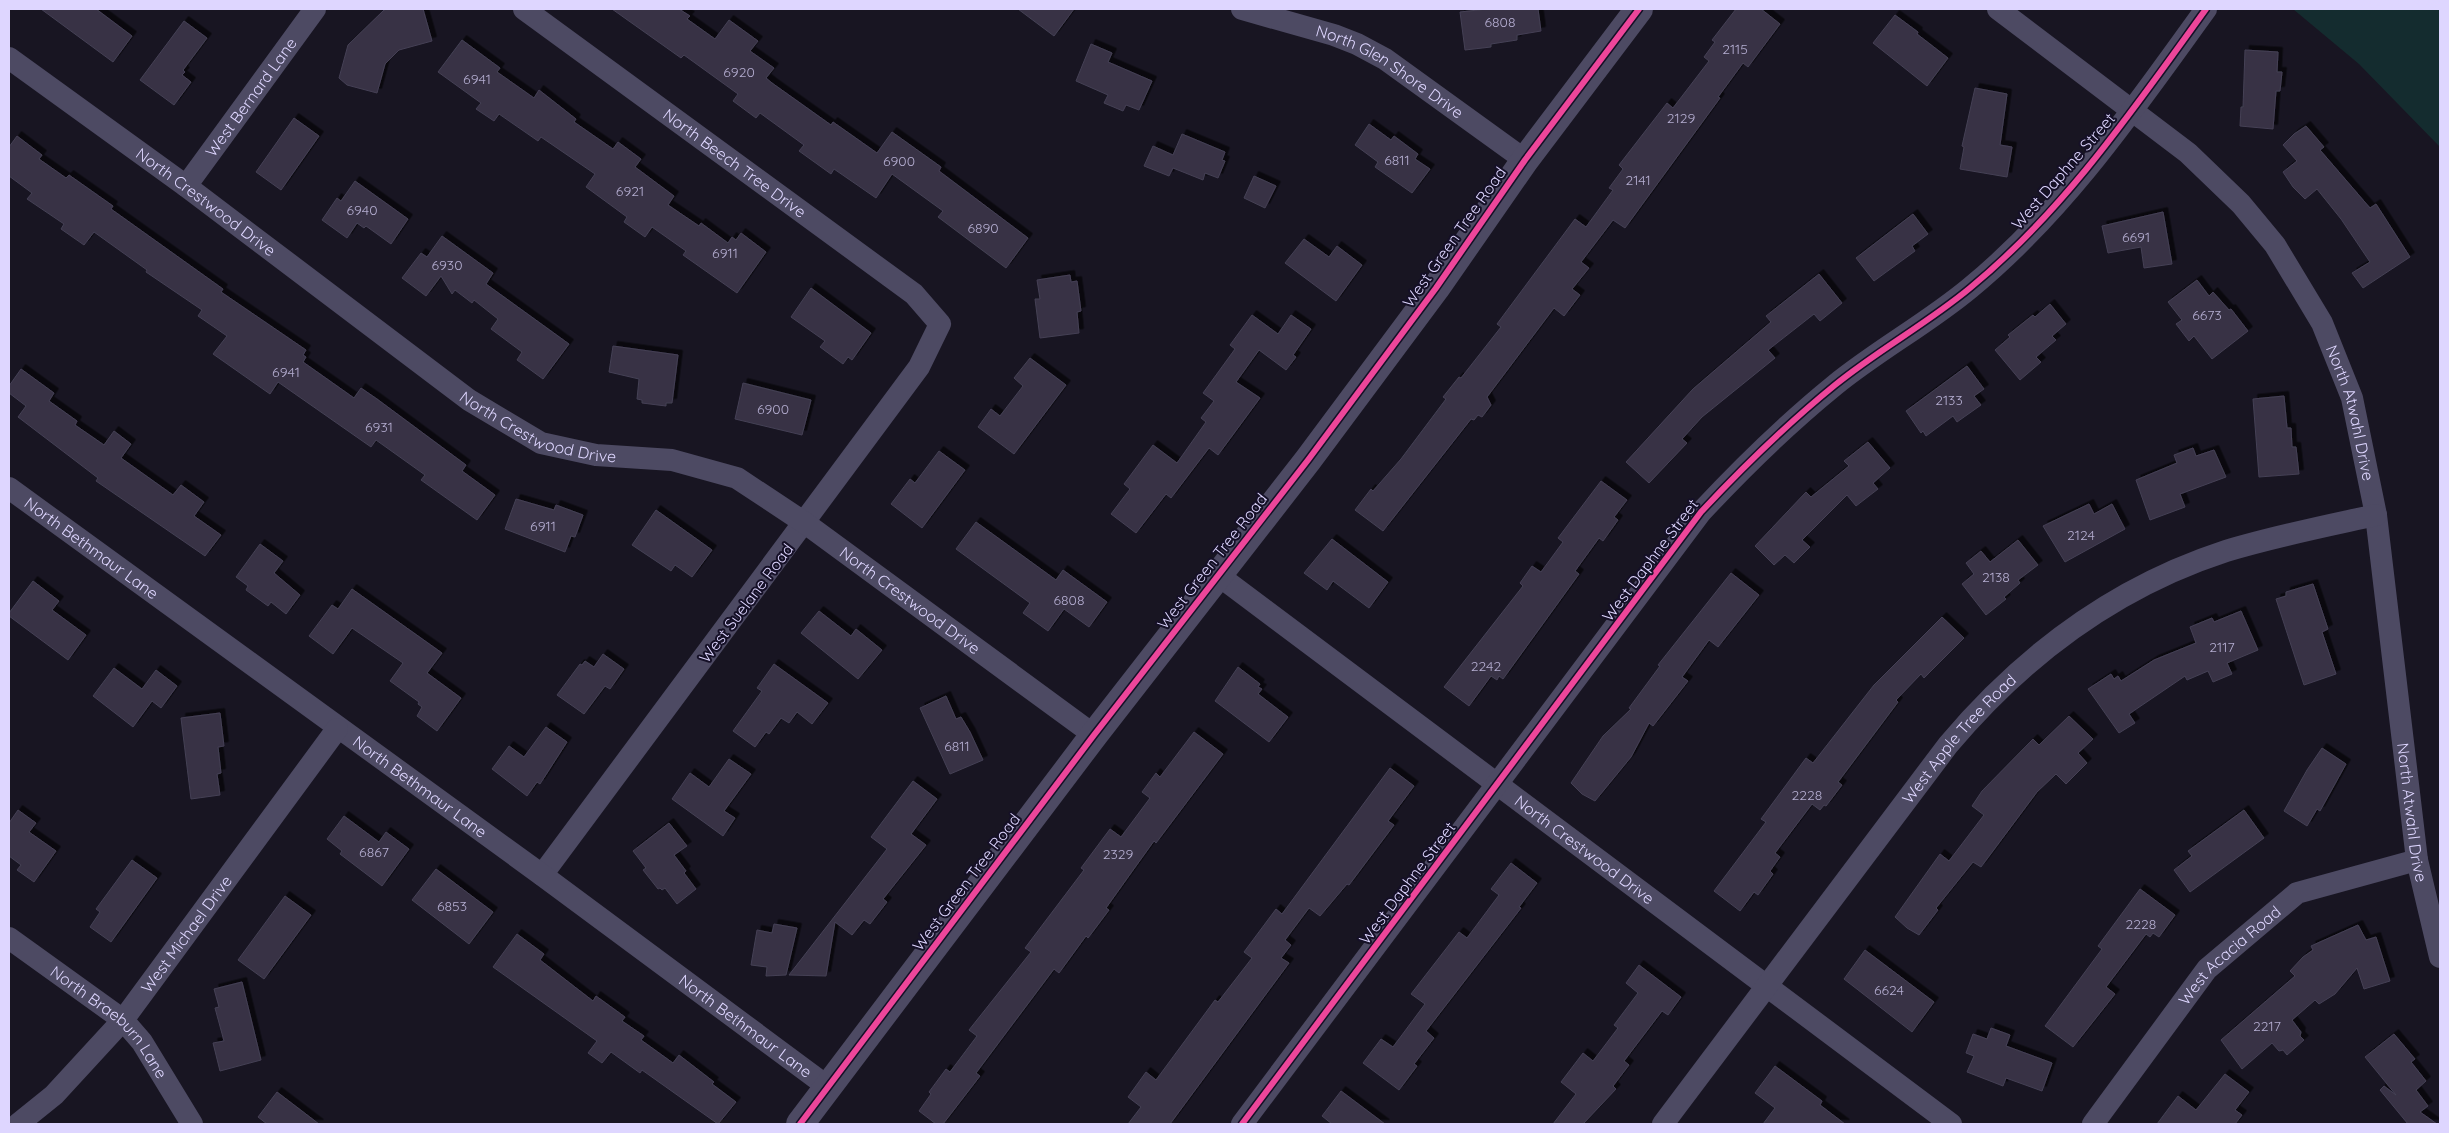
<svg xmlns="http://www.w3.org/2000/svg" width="2449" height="1133" viewBox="0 0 2449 1133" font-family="Quicksand,sans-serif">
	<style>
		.green { fill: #142c2f }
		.building { fill: #373344; stroke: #454055; filter: url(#shadow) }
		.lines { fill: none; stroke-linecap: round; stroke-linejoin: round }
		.minor { stroke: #4d4a63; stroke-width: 22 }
		.tertiary { stroke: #4d4a63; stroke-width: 28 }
		.cycleway-casing { stroke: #151027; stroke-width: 9 }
		.cycleway { stroke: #ed469a; stroke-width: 6 }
		.labels { text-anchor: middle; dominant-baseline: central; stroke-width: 4; stroke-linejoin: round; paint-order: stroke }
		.number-label { font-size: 14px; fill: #b4add0 }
		.street-label { font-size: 16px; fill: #ded6ff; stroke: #151027 }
	</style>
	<defs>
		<filter id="shadow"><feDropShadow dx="4.5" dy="-4.5" stdDeviation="0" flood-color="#0009"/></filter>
	</defs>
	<rect width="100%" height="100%" fill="#181522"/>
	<!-- green -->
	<path class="green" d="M2293 9H2440V147L2359 64Z"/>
	<!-- building -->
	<g class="building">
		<path d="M41 9H96L132 36 113 62Z"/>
		<path d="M387 9H423L432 41 399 50 385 64 377 93 347 85 339 78 348 45 384 10Z"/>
		<path d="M612 9H679L690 16 687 19 715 39 729 20 758 41 750 51 774 68 766 78 772 83 831 125 833 122 877 153 892 132 941 167 939 171 1028 238 1006 268 938 217 943 211 892 174 876 198 834 169 831 174 799 151 804 145 760 113 756 118 733 101 738 94 684 55 681 58Z"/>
		<path d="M1018 9H1074L1054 36Z"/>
		<path d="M1487 9H1538L1541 31 1517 35V40L1491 44V47L1465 50 1460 12Z"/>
		<path d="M1736 9H1761L1780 24 1748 67 1743 63 1718 97 1720 98 1625 228 1613 220 1581 262 1589 268 1572 289 1580 295 1564 316 1554 308 1487 397 1491 405 1482 417 1478 415 1474 420 1471 419 1383 531 1355 510 1371 489 1373 491 1401 459 1446 399 1443 397 1459 377 1461 378 1501 327 1497 324 1575 219 1586 227 1613 190 1609 188 1623 169 1619 165 1667 103 1673 108 1709 61 1704 57 1715 42 1712 40Z"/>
		<path d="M1895 15 1918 32 1917 34 1948 58 1927 86 1873 43Z"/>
		<path d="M184 21 207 38 183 70 185 72 182 75 191 82 174 105 140 80Z"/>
		<path d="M462 40 500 68 497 72 534 98 539 90 576 119 574 122 613 149 618 142 641 159 635 167 674 196 668 205 699 226 701 223 728 243 732 237 736 240 741 233 766 252 737 293 683 255 686 251 652 227 645 237 624 222 627 217 586 187 595 174 541 137 538 141 499 114 494 121 476 109 481 103 438 72Z"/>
		<path d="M1091 44 1112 53 1108 62 1152 81 1139 110 1126 105 1123 111 1104 103 1108 95 1076 81Z"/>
		<path d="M2245 50 2278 52 2277 72H2282L2280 91H2276L2273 129 2240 126 2241 107H2243Z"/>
		<path d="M1975 88 2007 94 2000 145 2012 147 2007 177 1960 169 1964 147 1962 146Z"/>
		<path d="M294 118 319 136 281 190 256 172Z"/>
		<path d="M1369 124 1391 140 1394 136 1418 154 1415 159 1430 169 1412 193 1375 167 1378 162 1355 145Z"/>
		<path d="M2306 126 2324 147 2320 150 2370 208 2376 204 2410 257 2363 288 2352 273 2370 262 2341 219 2317 189 2305 199 2293 187 2283 172 2297 161 2283 145 2294 134Z"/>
		<path d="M1182 134 1225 152 1222 160 1225 161 1218 178 1205 173 1203 180 1173 168 1169 176 1144 166 1153 146 1173 155Z"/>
		<path d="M17 136 42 155 39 159 66 178 69 175 113 206 111 209 223 289 221 292 306 350 303 355 306 357 303 362 354 398 361 388 377 399 466 465 462 471 495 495 477 520 421 480 425 475 376 440 371 447 278 382 270 394 213 354 227 336 198 316 202 310 146 272 147 270 94 232 84 245 61 229 64 224 27 199 32 193 9 176V147Z"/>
		<path d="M1254 176 1276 186 1265 208 1244 198Z"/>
		<path d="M355 181 408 219 391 244 366 226 364 228 357 223 347 238 322 220 337 198 341 201Z"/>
		<path d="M2163 212 2172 264 2144 268 2141 247 2108 253 2102 226Z"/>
		<path d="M1913 214 1928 234 1912 246 1915 251 1874 281 1856 258Z"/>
		<path d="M442 236 493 273 486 284 569 344 543 379 517 360 522 352 491 329 498 319 474 300 472 303 455 290 452 294 441 276 426 296 402 278 421 253 427 257Z"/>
		<path d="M1304 239 1329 257 1337 246 1362 265 1336 301 1285 263Z"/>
		<path d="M1819 274 1842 303 1820 321 1814 314 1768 350 1775 358 1702 417 1682 439 1687 443 1649 483 1626 462 1693 389 1771 322 1766 316Z"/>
		<path d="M1070 275 1071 282 1077 281 1081 311 1077 312 1079 333 1040 338 1035 299H1040L1037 280Z"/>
		<path d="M2197 280 2209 296 2213 292 2229 310 2231 309 2248 331 2212 359 2194 336 2189 341 2176 324 2182 320 2168 302Z"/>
		<path d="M811 288 871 333 852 360 848 357 843 364 820 347 825 341 791 317Z"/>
		<path d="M2050 304 2066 324 2052 336 2056 340 2036 357 2041 362 2020 380 1995 350 2010 337 2008 335 2033 315 2035 317Z"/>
		<path d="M1252 315 1278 334 1291 315 1311 329 1293 355 1296 357 1286 370 1259 350 1236 382 1260 398 1218 455 1209 448 1171 498 1166 494 1136 533 1111 514 1130 489 1124 484 1153 445 1177 463 1206 422 1201 418 1214 401 1203 393 1235 349 1230 345Z"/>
		<path d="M613 346 678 355 672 403H666V406L642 403V400L637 399 639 379 609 372Z"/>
		<path d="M1030 358 1066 385 1014 454 978 427 991 409 1000 416 1023 386 1014 378Z"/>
		<path d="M1967 366 1984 389 1974 396 1981 405 1957 422 1953 416 1926 436 1923 431 1921 433 1906 411Z"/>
		<path d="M21 369 54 393 49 401 77 421 75 425 104 445 114 431 131 444 121 458 173 495 181 485 204 502 194 516 221 535 205 556 96 481 98 478 18 417 26 406 9 393V386Z"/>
		<path d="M743 383 811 400 802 435 735 419Z"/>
		<path d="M2284 396 2287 428H2291L2292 447H2296L2299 474 2259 477 2253 399Z"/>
		<path d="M1868 442 1890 468 1873 483 1878 489 1856 506 1847 495 1802 540 1810 547 1794 563 1785 555 1774 565 1755 546 1806 492 1811 497 1849 466 1844 461Z"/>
		<path d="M2193 448 2196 456 2214 450 2226 477 2180 494 2185 507 2150 520 2136 480 2177 463 2174 455Z"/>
		<path d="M939 451 965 470 922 528 891 504 910 479 915 483Z"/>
		<path d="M1601 481 1627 500 1614 517 1618 520 1603 541 1599 538 1575 571 1579 574 1503 679 1499 676 1497 680 1491 676 1469 706 1444 687 1523 586 1520 583 1532 566 1541 572 1563 542 1558 538Z"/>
		<path d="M516 499 554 510 556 505 583 515 575 537 571 536 565 552 505 529Z"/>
		<path d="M2089 504 2094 514 2112 504 2125 529 2065 562 2043 526Z"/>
		<path d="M656 510 712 550 692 577 675 565 671 571 632 545Z"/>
		<path d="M976 522 1056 580 1063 570 1107 602 1089 627 1064 609 1048 631 1023 613 1030 603 956 549Z"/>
		<path d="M1332 539 1388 582 1369 608 1333 581 1327 590 1304 573Z"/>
		<path d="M2018 540 2038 565 2018 580 2020 583 2004 597 2006 599 1986 615 1962 584 1974 574 1966 563 1981 551 1990 562Z"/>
		<path d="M260 544 283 561 274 573 300 595 286 614 271 602 268 606 246 590 248 586 236 577Z"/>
		<path d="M1731 573 1759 595 1718 647 1709 640 1682 677 1688 681 1653 726 1649 723 1631 757 1595 801 1582 794 1571 783 1603 736 1631 709 1629 708 1660 666 1658 665Z"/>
		<path d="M33 581 59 601 52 610 86 635 68 660 9 616V613Z"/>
		<path d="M2313 584 2328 629 2322 632 2336 674 2304 685 2276 599 2286 596V592Z"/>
		<path d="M352 589 442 653 427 673 461 698 437 731 417 716 422 707 418 704 419 702 390 681 403 663 352 628 333 654 309 636 332 605 338 609Z"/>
		<path d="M819 611 851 636 856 629 882 650 858 679 801 633Z"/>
		<path d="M2241 611 2258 650 2227 663 2232 674 2213 682 2208 671 2187 680 2185 676 2129 714 2135 723 2119 733 2088 689 2111 674 2114 679 2118 676 2121 681 2154 660 2196 643 2190 627 2212 618 2214 622Z"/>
		<path d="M1942 617 1964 638 1924 678 1921 674 1896 700 1898 702 1838 782 1842 785 1826 806 1824 805 1820 810 1812 804 1775 853 1780 857 1770 871 1773 874 1758 895 1754 892 1740 911 1714 891 1766 822 1761 819 1806 758 1813 763 1874 685Z"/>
		<path d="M603 654 624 669 610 689 605 686 584 714 557 695 580 664 582 665 585 661 594 667Z"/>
		<path d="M774 664 828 703 812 724 797 712 789 723 781 718 769 734 766 732 755 747 733 731 762 691 757 688Z"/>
		<path d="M1238 667 1260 684 1258 687 1262 689 1258 694 1288 717 1269 742 1215 701Z"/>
		<path d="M114 668 142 689 156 670 177 686 161 708 152 701 133 727 93 696Z"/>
		<path d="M946 696 956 719 961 717 970 732 983 760 950 774 920 708Z"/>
		<path d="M220 713 224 746 218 747 221 773 217 774 220 795 191 799 181 718Z"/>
		<path d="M2069 716 2093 739 2078 753 2087 763 2066 784 2056 774 2037 792 1981 867 1973 862 1936 908 1938 910 1919 935 1907 928 1895 917 1940 854 1949 861 1984 815 1972 806 1982 791 2033 739 2039 745Z"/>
		<path d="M546 727 567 742 540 784 537 782 527 796 492 769 509 746 524 757Z"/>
		<path d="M1194 732 1223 754 1156 843 1154 841 1136 866 1106 908 1109 910 1088 938 1086 936 1059 973 1054 969 976 1073 980 1076 943 1124H936L919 1111 931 1094 929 1092 946 1069 950 1072 977 1036 969 1030 1031 952 1025 948 1084 870 1081 868 1110 829 1121 837 1150 798 1142 792 1156 773 1160 777Z"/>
		<path d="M2322 748 2346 764 2320 811 2317 809 2307 826 2284 811 2307 770Z"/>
		<path d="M729 759 751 774 724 811 735 818 723 836 672 799 690 773 709 787Z"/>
		<path d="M1390 768 1414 786 1388 821 1394 825 1349 885 1347 884 1320 916 1309 908 1285 940 1291 945 1281 958 1289 963 1170 1124H1128L1141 1107 1128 1097 1146 1072 1156 1080 1215 1000 1218 1002 1252 958 1244 952 1276 909 1282 914Z"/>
		<path d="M913 781 937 799 911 834 926 845 883 899 887 902 870 924 864 920 852 935 835 922 826 976 789 975 887 849 871 837Z"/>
		<path d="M18 810 36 823 29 832 56 851 34 882 17 870 21 865 9 856V823Z"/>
		<path d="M2244 810 2264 838 2190 892 2174 870 2192 856 2188 851Z"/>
		<path d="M344 816 379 842 386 832 409 849 382 886 340 854 342 851 327 839Z"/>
		<path d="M669 823 687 846 674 855 686 871 684 873 696 889 677 904 665 888 662 890 660 888 658 889 643 870 646 868 633 851Z"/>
		<path d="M132 860 157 878 111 942 90 927 100 912 96 909Z"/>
		<path d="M1511 863 1537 883 1519 907 1521 908 1426 1031 1434 1038 1414 1064 1417 1066 1399 1090 1363 1063 1381 1039 1393 1047 1425 1004 1411 994 1459 932 1467 938 1499 895 1491 889Z"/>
		<path d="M436 869 493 912 469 944 412 900Z"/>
		<path d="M2140 889 2175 915 2159 937 2153 933 2150 937 2146 934 2106 987 2115 994 2073 1047 2045 1026 2102 949 2098 946Z"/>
		<path d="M285 896 311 915 264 979 238 960Z"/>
		<path d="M774 924 797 928 786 975 766 976 767 967 751 965 757 930 772 933Z"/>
		<path d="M2358 925 2366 940 2376 937 2390 981 2364 989 2357 968 2335 994 2319 1004 2315 1000 2292 1020 2301 1032 2300 1036 2304 1040 2287 1055 2283 1050 2279 1051 2272 1043 2242 1069 2221 1040 2295 976 2290 971 2303 957 2313 950 2311 946Z"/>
		<path d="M517 934 544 954 540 960 593 1001 596 996 625 1017 622 1021 644 1036 641 1040 673 1063 679 1055 714 1082 712 1084 736 1102 718 1124 642 1070 640 1073 611 1052 602 1063 588 1053 597 1041 493 967Z"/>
		<path d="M1865 950 1934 1002 1912 1032 1844 979Z"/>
		<path d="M1639 965 1681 997 1668 1015 1662 1011 1624 1061 1629 1065 1613 1086 1616 1089 1583 1124H1553L1576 1094 1561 1082 1583 1053 1593 1061 1618 1028 1614 1025 1638 993 1626 983Z"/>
		<path d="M242 982 261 1060 220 1071 213 1043 224 1041 215 1008 219 1007 214 989Z"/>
		<path d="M1991 1028 2010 1035 2006 1046 2052 1063 2042 1091 2006 1078 2003 1086 1967 1072 1974 1056 1966 1053 1973 1034 1987 1039Z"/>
		<path d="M2394 1034 2415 1059 2411 1062 2426 1081 2416 1090 2428 1106 2420 1112 2437 1124H2408L2380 1090 2384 1086 2396 1095 2365 1057Z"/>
		<path d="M1775 1066 1822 1101 1820 1105 1845 1124H1763L1775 1108 1755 1093Z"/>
		<path d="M2225 1074 2249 1092 2235 1110 2242 1115 2235 1124H2157L2178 1096 2196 1110Z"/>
		<path d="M1341 1091 1385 1124H1332L1322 1116Z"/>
		<path d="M277 1092 319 1124H267L258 1117Z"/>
	</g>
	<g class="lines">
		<!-- minor -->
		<g class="minor">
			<path id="s1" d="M524 9 914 294 940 324 919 367 542 875"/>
			<path id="s2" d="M1242 9 1334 35 1357 44 1385 59 1525 160"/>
			<path id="s3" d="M1998 9 2188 153 2241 204 2275 245 2322 323 2352 398 2376 515 2417 860 2440 957"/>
			<path id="s4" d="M9 58 186 186 469 400 541 443 596 455 672 460 737 478 805 523 1094 735"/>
			<path id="s5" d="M186 186 315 9"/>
			<path id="s6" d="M9 488 542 875 828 1087"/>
			<path id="s7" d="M1218 575 1951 1124"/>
			<path id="s8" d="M9 938 123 1020 142 1042 192 1124"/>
			<path id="s9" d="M18 1124 54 1095 123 1020 337 729"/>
			<path d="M1242 1124 1701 512C1743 467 1787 424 1835 385 1878 350 1928 323 1970 288 2065 210 2135 107 2206 9"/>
			<path id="s10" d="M1663 1124 1948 745C2022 657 2115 587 2226 551 2275 536 2326 526 2376 515"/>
			<path id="s11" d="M2093 1124 2207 969 2297 893 2417 860"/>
		</g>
		<!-- tertiary -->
		<path class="tertiary" d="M800 1124 1094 735 1308 460 1436 288 1525 160 1639 9"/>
		<!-- cycleway casing -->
		<g class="cycleway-casing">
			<g id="cycleway">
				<path d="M800 1124 1094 735 1308 460 1436 288 1525 160 1639 9"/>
				<path d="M1242 1124 1701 512C1743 467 1787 424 1835 385 1878 350 1928 323 1970 288 2065 210 2135 107 2206 9"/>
			</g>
		</g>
		<!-- cycleway -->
		<use href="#cycleway" class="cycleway"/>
	</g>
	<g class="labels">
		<!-- number labels -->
		<g class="number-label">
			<text x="1500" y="22">6808</text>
			<text x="1735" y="49">2115</text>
			<text x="739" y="72">6920</text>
			<text x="477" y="79">6941</text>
			<text x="1681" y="118">2129</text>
			<text x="1397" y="160">6811</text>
			<text x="899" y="161">6900</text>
			<text x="1638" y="180">2141</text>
			<text x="630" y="191">6921</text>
			<text x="362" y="210">6940</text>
			<text x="983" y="228">6890</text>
			<text x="2136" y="237">6691</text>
			<text x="725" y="253">6911</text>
			<text x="447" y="265">6930</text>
			<text x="2207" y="315">6673</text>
			<text x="286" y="372">6941</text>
			<text x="1949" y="400">2133</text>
			<text x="773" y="409">6900</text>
			<text x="379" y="427">6931</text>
			<text x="543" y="526">6911</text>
			<text x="2081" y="535">2124</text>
			<text x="1996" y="577">2138</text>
			<text x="1069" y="600">6808</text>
			<text x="2222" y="647">2117</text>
			<text x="1486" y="666">2242</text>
			<text x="957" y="746">6811</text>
			<text x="1807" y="795">2228</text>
			<text x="374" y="852">6867</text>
			<text x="1118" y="854">2329</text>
			<text x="452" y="906">6853</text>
			<text x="2141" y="924">2228</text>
			<text x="1889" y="990">6624</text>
			<text x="2267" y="1026">2217</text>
		</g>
		<!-- street labels -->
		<g class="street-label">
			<text stroke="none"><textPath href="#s2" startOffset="162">North Glen Shore Drive</textPath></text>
			<text stroke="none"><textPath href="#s5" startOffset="110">West Bernard Lane</textPath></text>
			<text stroke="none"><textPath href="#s1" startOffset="261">North Beech Tree Drive</textPath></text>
			<text transform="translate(2063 171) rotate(-49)">West Daphne Street</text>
			<text stroke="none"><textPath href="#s4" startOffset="244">North Crestwood Drive</textPath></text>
			<text transform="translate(1454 237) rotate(-55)">West Green Tree Road</text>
			<text stroke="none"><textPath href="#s3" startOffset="551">North Atwahl Drive</textPath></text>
			<text stroke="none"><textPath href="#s4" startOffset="649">North Crestwood Drive</textPath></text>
			<text stroke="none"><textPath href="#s6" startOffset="102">North Bethmaur Lane</textPath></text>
			<text transform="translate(1650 560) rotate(-53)">West Daphne Street</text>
			<text transform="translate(1212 561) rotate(-52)">West Green Tree Road</text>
			<text stroke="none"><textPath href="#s4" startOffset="1069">North Crestwood Drive</textPath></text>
			<text transform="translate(746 603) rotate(-53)">West Suelane Road</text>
			<text stroke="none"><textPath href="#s10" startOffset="486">West Apple Tree Road</textPath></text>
			<text stroke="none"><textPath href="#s6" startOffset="508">North Bethmaur Lane</textPath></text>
			<text stroke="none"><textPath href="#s3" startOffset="956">North Atwahl Drive</textPath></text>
			<text stroke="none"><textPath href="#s7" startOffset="458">North Crestwood Drive</textPath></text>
			<text transform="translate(966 882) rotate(-53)">West Green Tree Road</text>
			<text transform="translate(1407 883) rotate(-53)">West Daphne Street</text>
			<text stroke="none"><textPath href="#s9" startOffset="255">West Michael Drive</textPath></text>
			<text stroke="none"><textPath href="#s11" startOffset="218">West Acacia Road</textPath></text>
			<text stroke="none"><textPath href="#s8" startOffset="132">North Braeburn Lane</textPath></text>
			<text stroke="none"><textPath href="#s6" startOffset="912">North Bethmaur Lane</textPath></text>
		</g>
	</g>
	<!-- border -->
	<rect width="2449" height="1133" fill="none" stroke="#ded6ff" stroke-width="20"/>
</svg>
